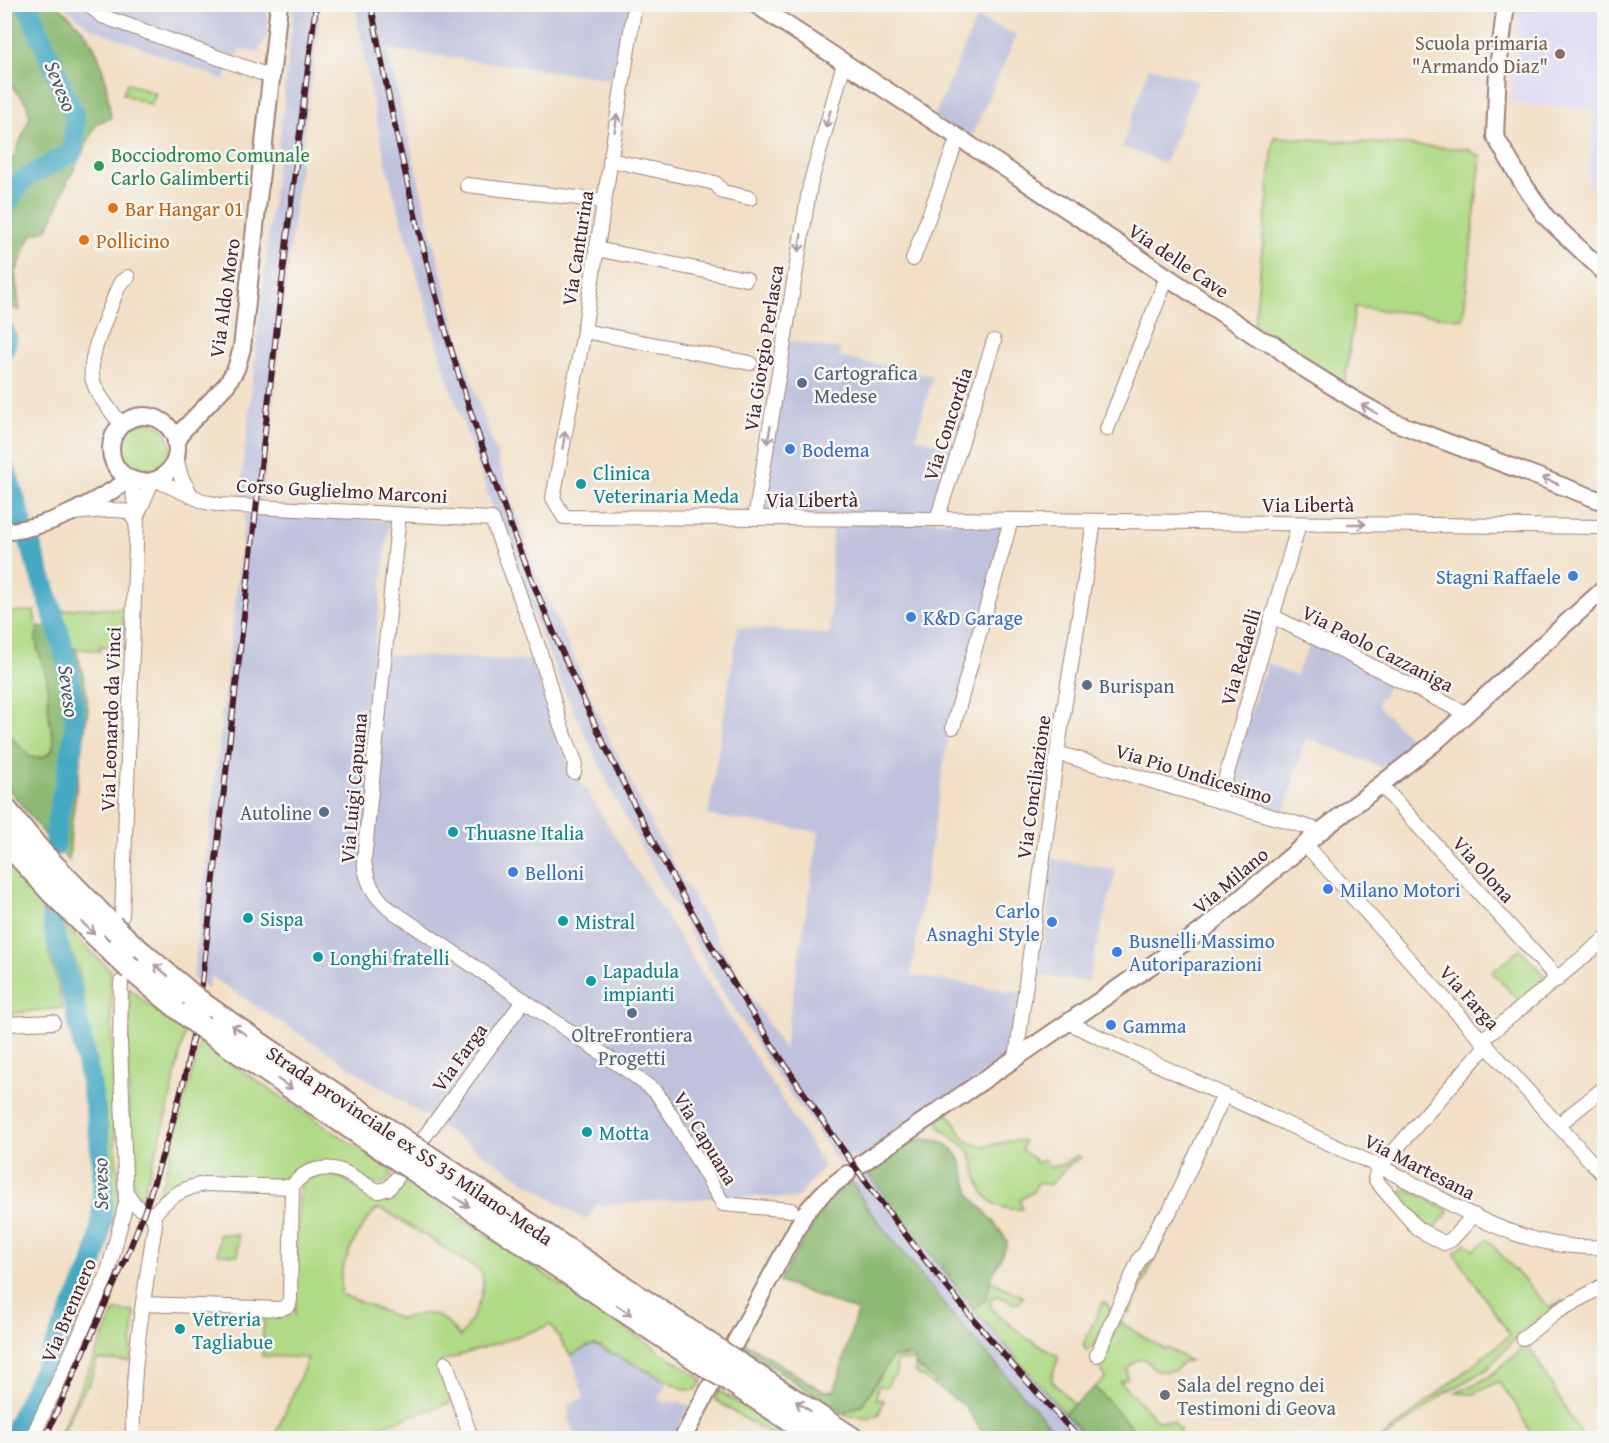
<svg xmlns="http://www.w3.org/2000/svg" width="1609" height="1443" viewBox="0 0 1609 1443" font-family="'Gentium Book Plus',serif">
	<style>
		.built { fill: #dad6f7 }
		.industrial { fill: #c0c2dd }
		.green { fill: #b0da85; stroke: #7d7c58; stroke-width: 1.5; fill-rule: evenodd }
		.forest { fill: #8cba72; stroke: #6b6c4e; stroke-width: 1.5 }
		.lines { fill: none; stroke-linecap: round; stroke-linejoin: round }
		.river { stroke: #44a9c4; stroke-width: 21 }
		.minor-casing { stroke: #9e7f78; stroke-width: 16 }
		.tertiary-casing { stroke: #9e7f78; stroke-width: 20 }
		.trunk-casing { stroke: #9e7f78; stroke-width: 26 }
		.minor { stroke: #fff; stroke-width: 14 }
		.tertiary { stroke: #fff; stroke-width: 16 }
		.trunk { stroke: #fff; stroke-width: 22 }
		.rail-casing { stroke: #4a1f2b; stroke-width: 6 }
		.rail { stroke: #f6f6f2; stroke-width: 4; stroke-dasharray: 11; stroke-linecap: butt }
		.trunk-bridge-casing { stroke: #9e7f78; stroke-width: 26; stroke-linecap: butt }
		.trunk-bridge { stroke: #fff; stroke-width: 22 }
		.oneway { stroke: #ae9aa0 }
		.education-dot { fill: #8d6e63; stroke: #f6f6f2; stroke-width: 2 }
		.leisure-dot { fill: #2e9e5b; stroke: #f6f6f2; stroke-width: 2 }
		.food-dot { fill: #e8710a; stroke: #f6f6f2; stroke-width: 2 }
		.service-dot { fill: #5c6f8a; stroke: #f6f6f2; stroke-width: 2 }
		.shop-dot { fill: #3f7fe0; stroke: #f6f6f2; stroke-width: 2 }
		.culture-dot { fill: #0f9aa8; stroke: #f6f6f2; stroke-width: 2 }
		.worship-dot { fill: #6b7280; stroke: #f6f6f2; stroke-width: 2 }
		.labels { text-anchor: middle; dominant-baseline: central; stroke-width: 5; stroke-linejoin: round; paint-order: stroke }
		.education-label { font-size: 20px; fill: #785e54; stroke: #f6f6f2; text-anchor: end }
		.leisure-label { font-size: 20px; fill: #27864d; stroke: #f6f6f2; text-anchor: start }
		.food-label { font-size: 20px; fill: #c56008; stroke: #f6f6f2; text-anchor: start }
		.street-label { font-size: 20px; fill: #4a1f2b; stroke: #f6f6f2 }
		.service-label { font-size: 20px; fill: #4e5e75; stroke: #f6f6f2; text-anchor: start }
		.shop-label { font-size: 20px; fill: #366cbe; stroke: #f6f6f2; text-anchor: start }
		.culture-label { font-size: 20px; fill: #0d838f; stroke: #f6f6f2; text-anchor: start }
		.worship-label { font-size: 20px; fill: #5b616d; stroke: #f6f6f2; text-anchor: start }
		.water-label { font-size: 21px; font-style: italic; fill: #485668; stroke: #f6f6f2 }
	</style>
	<rect width="100%" height="100%" fill="#f6f6f2"/>
	<filter id="ink" filterUnits="userSpaceOnUse"><feTurbulence type="fractalNoise" baseFrequency=".0167" numOctaves="2"/><feDisplacementMap in="SourceGraphic" scale="12" xChannelSelector="R" yChannelSelector="G"/><feConvolveMatrix kernelMatrix="1 2 1 2 8 2 1 2 1" color-interpolation-filters="sRGB"/></filter>
	<filter id="wash" filterUnits="userSpaceOnUse"><feTurbulence type="fractalNoise" baseFrequency=".008" numOctaves="4" result="noise"/><feDisplacementMap in="SourceGraphic" scale="24" xChannelSelector="R" yChannelSelector="G"/><feGaussianBlur stdDeviation="1.35" result="paint"/><feColorMatrix in="noise" values="0 0 0 0 0 0 0 0 0 0 0 0 0 0 0 0 0 1.4 0 .05"/><feComposite in="paint" operator="in"/></filter>
	<g filter="url(#wash)">
		<rect width="100%" height="100%" fill="#f2dfc5"/>
		<!-- built -->
		<path class="built" d="M1520 5H1604V188L1588 185 1595 110 1510 103Z"/>
		<!-- industrial -->
		<g class="industrial">
			<path d="M63 5H267V36L258 53 240 49 224 80 89 27Z"/>
			<path d="M294 5H321L298 181 262 500 240 495Z"/>
			<path d="M355 5H634L620 80 387 49 433 240 463 354 534 567 610 740 657 835 734 968 784 1049 819 832 708 816 738 627 830 635 832 521H1009L949 730 911 975 1020 993 1011 1054 858 1161 853 1154 840 1164 769 1064 715 978 639 843 614 796 560 681 510 558 445 371 392 187 376 120Z"/>
			<path d="M977 18 1017 35 967 146 931 123Z"/>
			<path d="M1149 67 1198 81 1165 163 1122 147Z"/>
			<path d="M787 341 841 349 839 357 933 376 916 437 956 449 935 516 758 515Z"/>
			<path d="M245 514 389 520 374 654 534 661 551 724 568 762 824 1166 796 1199 743 1196 597 1205 586 1221 210 976 208 989 193 978 222 718 220 717 223 709Z"/>
			<path d="M1311 642 1390 681 1382 698 1379 697 1378 706 1416 744 1408 751 1409 754 1388 770 1306 738 1285 811 1226 794 1261 678 1264 677 1267 667 1265 662 1295 676Z"/>
			<path d="M1051 858 1116 870 1088 982 1035 975 1038 952 1043 949 1051 889 1047 886Z"/>
			<path d="M867 1173 994 1334 1087 1438H1061L956 1319 894 1242 854 1188V1184Z"/>
			<path d="M595 1345 667 1382 658 1399 666 1403 667 1401 677 1403 678 1402 690 1405 673 1438H575H576L569 1417 568 1404 584 1398 571 1356 588 1346Z"/>
		</g>
		<!-- green -->
		<g class="green">
			<path d="M127 83 156 94 151 105 123 94Z"/>
			<path d="M1274 137 1468 149 1481 157 1463 319 1355 307 1345 383 1254 326Z"/>
			<circle cx="145" cy="448" r="26"/>
			<path d="M78 608 125 609 123 647 100 646V651L68 648 58 611Z"/>
			<path d="M34 611 37 628 41 627 38 629 47 678 49 717 54 743 52 750 44 757H30L5 730 4 612Z"/>
			<path d="M5 860 42 903 49 955 58 984 62 1008 5 1014Z"/>
			<path d="M62 924 110 970 115 1145 119 1187 118 1208 113 1224H108V1172L104 1126 93 1056 79 970 66 941Z"/>
			<path d="M1520 949 1544 975 1543 982 1519 1001 1492 972Z"/>
			<path d="M129 988 152 1008 185 1031 165 1122 142 1197 137 1193 131 1179 128 1069Z"/>
			<path d="M200 1042C263 1086 328 1127 391 1171L390 1174 393 1176 380 1185 303 1169 284 1180 192 1178 187 1180 154 1202 165 1176Z"/>
			<path d="M947 1114C957 1119 957 1136 971 1143 989 1151 1006 1137 1024 1141L1022 1150 1033 1158 1037 1163 1045 1160 1048 1168 1061 1165 1077 1155 1081 1157 1070 1164 1050 1185 1038 1183 1033 1192 1020 1200 1022 1209C998 1211 983 1200 977 1177 975 1168 974 1158 968 1150 960 1141 947 1135 939 1126L938 1121Z"/>
			<path d="M325 1174 343 1178 369 1195 381 1200 391 1194 401 1181 404 1183 405 1181 703 1380 696 1390H686L595 1345 588 1346 571 1356 551 1325 440 1362 452 1402 345 1438H274L308 1358 262 1356 264 1315H295L299 1191 303 1180ZM378 1209 386 1211 481 1271C489 1290 471 1322 460 1337 439 1312 432 1308 401 1319L341 1294C341 1286 340 1277 342 1270 347 1254 364 1218 378 1209Z"/>
			<path d="M1407 1189 1447 1209 1448 1212 1433 1230 1424 1228 1399 1197 1401 1192Z"/>
			<path d="M1170 1226H1174L1167 1233 1129 1313 1125 1310 1143 1265 1148 1261 1164 1228Z"/>
			<path d="M219 1234 238 1235V1255L218 1254Z"/>
			<path d="M1487 1239 1549 1308 1564 1300 1523 1330 1486 1370 1447 1392 1385 1438H1382L1510 1335 1454 1253 1466 1243 1474 1250Z"/>
			<path d="M100 1275 26 1438H18Z"/>
			<path d="M990 1280 1023 1297 1020 1302 1015 1304 998 1296 993 1297 990 1302 992 1309 1026 1338 1058 1356C1059 1365 1050 1371 1052 1381L1074 1404 1064 1413 974 1309C984 1302 988 1292 990 1280Z"/>
			<path d="M1103 1302 1108 1305 1111 1311 1093 1348 1086 1351 1083 1345Z"/>
			<path d="M115 1311 135 1312 130 1361 97 1360 89 1385 85 1388 60 1438H58Z"/>
			<path d="M1120 1320 1124 1325 1164 1349 1168 1348 1190 1361H1185L1175 1371H1156L1146 1360H1137L1127 1369V1379L1120 1382 1158 1421H1173L1180 1430 1178 1437 1180 1438H1141L1095 1387 1106 1378 1099 1365Z"/>
			<path d="M1526 1342 1583 1438H1533L1514 1402 1498 1382 1474 1394 1456 1393 1487 1378 1513 1357Z"/>
			<path d="M913 1356 917 1366 935 1380 934 1385 916 1373 914 1360 897 1361 896 1374 890 1380 887 1387 878 1386 876 1399 884 1400 879 1414 869 1419 845 1415 848 1411 862 1405 892 1357Z"/>
			<path d="M718 1390 792 1438H776L715 1400Z"/>
		</g>
		<!-- forest -->
		<g class="forest">
			<path d="M5 4 58 5C69 16 82 27 90 40 105 62 107 92 111 118L97 123 68 181 48 229 31 235 15 274 20 310 5 306V169L15 155 30 116 26 102 11 85 5 67 6 38Z"/>
			<path d="M47 626 53 633 55 641C58 660 67 680 68 699 73 750 55 788 46 836L5 784 4 730 30 757 41 758 48 755 52 750 54 743 49 717 47 678 37 648 36 637 38 629Z"/>
			<path d="M68 648 76 649 84 679 88 709 71 827 69 861 62 853C61 802 83 753 80 702 79 684 73 666 68 648Z"/>
			<path d="M912 1138 941 1141 953 1149 960 1159 971 1196 994 1222 1007 1241 1006 1247 990 1280 987 1298 974 1309 863 1168Z"/>
			<path d="M851 1180 867 1207 956 1319 1061 1438H981L982 1432 966 1407 934 1385 935 1380 917 1366 913 1356 892 1357 862 1405 848 1411 845 1415 742 1347 744 1342 823 1391 835 1390 857 1311 779 1282 824 1204Z"/>
			<path d="M1095 1387 1141 1438H1087L1064 1413Z"/>
		</g>
		<g class="lines">
			<!-- river -->
			<g class="river">
				<path d="M4 209 10 197 23 180 72 152 74 142 75 118 27 4"/>
				<path d="M4 332 7 339 4 348"/>
				<path d="M4 465 22 522"/>
				<path d="M29 540C47 599 78 671 74 732 72 771 55 807 55 846"/>
				<path d="M11 1438 90 1272C122 1185 86 1067 69 979 63 958 52 938 53 915"/>
			</g>
		</g>
	</g>
	<g filter="url(#ink)">
		<g class="lines">
			<!-- minor casing -->
			<g class="minor-casing">
				<g id="minor">
					<path d="M88 4 102 16 272 77"/>
					<path d="M635 4 584 331 553 498 564 517 937 519 1604 527"/>
					<path d="M610 160 715 183 723 192 750 198"/>
					<path d="M467 185 604 201"/>
					<path d="M596 249 746 279"/>
					<path d="M913 259 958 137"/>
					<path d="M584 331 750 363"/>
					<path d="M122 425C112 412 98 397 93 381 86 358 109 313 117 290L121 282 128 277"/>
					<path d="M1107 429 1167 277"/>
					<path d="M176 457 181 477 191 495"/>
					<path d="M156 480 205 502 220 505 492 519 539 649 560 723 575 762 574 772"/>
					<path d="M75 513C87 512 122 506 131 514 133 516 135 521 136 523"/>
					<path d="M138 514 152 481"/>
					<path d="M399 514 364 860C366 881 373 894 388 908L631 1073 656 1092 673 1118 723 1204 791 1210"/>
					<path d="M755 518 810 185 844 63"/>
					<path d="M937 519 994 341"/>
					<path d="M1272 616 1467 714"/>
					<path d="M953 727 1011 520"/>
					<path d="M1057 753 1321 831"/>
					<path d="M1381 785 1558 979"/>
					<path d="M1219 801 1299 524"/>
					<path d="M1306 845 1604 1176"/>
					<path d="M122 916 137 519 131 479"/>
					<path d="M1069 1023C1171 1071 1273 1118 1376 1165 1453 1201 1515 1252 1604 1247"/>
					<path d="M4 1024 53 1022"/>
					<path d="M1482 1040 1604 940"/>
					<path d="M1016 1058 1057 753 1094 522"/>
					<path d="M1558 1125 1604 1088"/>
					<path d="M425 1136 524 1000"/>
					<path d="M292 1187C303 1169 327 1164 346 1173 357 1178 367 1187 379 1191L389 1188 397 1178"/>
					<path d="M126 1192 135 1205 153 1216 155 1225C144 1295 131 1368 133 1438"/>
					<path d="M1474 1215 1451 1240 1444 1243 1418 1229 1378 1183 1375 1178 1380 1167 1487 1045"/>
					<path d="M143 1304 280 1309 289 1305 290 1300 292 1187 205 1184C185 1187 165 1198 153 1216"/>
					<path d="M1523 1338 1557 1312 1604 1285"/>
					<path d="M1097 1355 1140 1258 1145 1253 1160 1222 1169 1213 1224 1095"/>
					<path d="M446 1363 471 1438"/>
					<path d="M32 1438 107 1276 126 1203 120 1042 121 982"/>
				</g>
			</g>
			<!-- tertiary casing -->
			<g class="tertiary-casing">
				<g id="tertiary">
					<path d="M755 4 1008 170 1260 339 1273 344 1297 364 1353 399 1394 422 1604 502"/>
					<path d="M1506 4 1498 68 1495 136 1522 182 1546 217 1604 272"/>
					<circle cx="144" cy="449" r="33"/>
					<path d="M176 444 183 430 227 384 236 369 242 348 279 4"/>
					<path d="M4 532C52 527 91 504 131 479"/>
					<path d="M861 1164 1203 930 1321 831 1433 744 1604 589"/>
					<path d="M735 1343 805 1213 824 1192 847 1174"/>
					<path d="M683 1438 711 1385"/>
				</g>
			</g>
			<!-- trunk casing -->
			<g class="trunk-casing">
				<g id="trunk">
					<path d="M4 808 42 854 112 926"/>
					<path d="M4 839 54 894 112 951"/>
					<path d="M132 945 190 994"/>
					<path d="M131 969 187 1015"/>
					<path d="M205 1006 252 1039 410 1145"/>
					<path d="M202 1027 399 1160"/>
					<path d="M424 1154 719 1351"/>
					<path d="M413 1169 710 1368"/>
					<path d="M734 1361 851 1438"/>
					<path d="M725 1377 817 1438"/>
				</g>
			</g>
			<!-- minor -->
			<use href="#minor" class="minor"/>
			<!-- tertiary -->
			<use href="#tertiary" class="tertiary"/>
			<!-- trunk -->
			<use href="#trunk" class="trunk"/>
			<!-- rail casing -->
			<g class="rail-casing">
				<g id="rail">
					<path d="M371 4C394 133 423 260 462 385 586 776 798 1140 1079 1438"/>
					<path d="M45 1438 126 1258 145 1210 171 1128 185 1076 200 1000 292 195 316 4"/>
				</g>
			</g>
			<!-- rail -->
			<use href="#rail" class="rail"/>
			<!-- trunk-bridge casing -->
			<g class="trunk-bridge-casing">
				<g id="trunk-bridge">
					<path d="M112 926 132 945"/>
					<path d="M112 951 131 969"/>
					<path d="M190 994 205 1006"/>
					<path d="M187 1015 202 1027"/>
					<path d="M410 1145 424 1154"/>
					<path d="M399 1160 413 1169"/>
					<path d="M719 1351 734 1361"/>
					<path d="M710 1368 725 1377"/>
				</g>
			</g>
			<!-- trunk-bridge -->
			<use href="#trunk-bridge" class="trunk-bridge"/>
		</g>
		<!-- one-way arrows -->
		<defs><path id="oneway-shaft" d="M-6 0H5M1.5-3L5.5 0L1.5 3" fill="none" stroke-width="1.6" stroke-linecap="round" stroke-linejoin="round" transform="scale(1.5)"/></defs>
		<g class="oneway">
			<use href="#oneway-shaft" transform="translate(828 119) rotate(106)"/>
			<use href="#oneway-shaft" transform="translate(616 123) rotate(-81)"/>
			<use href="#oneway-shaft" transform="translate(800 243) rotate(99)"/>
			<use href="#oneway-shaft" transform="translate(1369 409) rotate(-150)"/>
			<use href="#oneway-shaft" transform="translate(769 435) rotate(99)"/>
			<use href="#oneway-shaft" transform="translate(564 440) rotate(-80)"/>
			<use href="#oneway-shaft" transform="translate(1550 481) rotate(-160)"/>
			<use href="#oneway-shaft" transform="translate(1357 524)"/>
			<use href="#oneway-shaft" transform="translate(88 928) rotate(44)"/>
			<use href="#oneway-shaft" transform="translate(161 970) rotate(-140)"/>
			<use href="#oneway-shaft" transform="translate(239 1030) rotate(-146)"/>
			<use href="#oneway-shaft" transform="translate(285 1084) rotate(34)"/>
			<use href="#oneway-shaft" transform="translate(462 1202) rotate(34)"/>
			<use href="#oneway-shaft" transform="translate(624 1310) rotate(34)"/>
			<use href="#oneway-shaft" transform="translate(803 1406) rotate(-146)"/>
		</g>
	</g>
	<!-- markers -->
	<circle class="education-dot" cx="1560" cy="54" r="6"/>
	<circle class="leisure-dot" cx="99" cy="166" r="6"/>
	<g class="food-dot">
		<circle cx="113" cy="208" r="6"/>
		<circle cx="84" cy="240" r="6"/>
	</g>
	<g class="service-dot">
		<circle cx="802" cy="383" r="6"/>
		<circle cx="1087" cy="685" r="6"/>
		<circle cx="324" cy="812" r="6"/>
		<circle cx="632" cy="1013" r="6"/>
	</g>
	<g class="shop-dot">
		<circle cx="790" cy="449" r="6"/>
		<circle cx="1573" cy="576" r="6"/>
		<circle cx="911" cy="617" r="6"/>
		<circle cx="513" cy="872" r="6"/>
		<circle cx="1328" cy="889" r="6"/>
		<circle cx="1052" cy="922" r="6"/>
		<circle cx="1117" cy="952" r="6"/>
		<circle cx="1111" cy="1025" r="6"/>
	</g>
	<g class="culture-dot">
		<circle cx="581" cy="484" r="6"/>
		<circle cx="453" cy="832" r="6"/>
		<circle cx="248" cy="918" r="6"/>
		<circle cx="563" cy="921" r="6"/>
		<circle cx="318" cy="957" r="6"/>
		<circle cx="591" cy="981" r="6"/>
		<circle cx="587" cy="1132" r="6"/>
		<circle cx="180" cy="1329" r="6"/>
	</g>
	<circle class="worship-dot" cx="1165" cy="1395" r="6"/>
	<g class="labels">
		<!-- education labels -->
		<g class="education-label">
			<text x="1548" y="42">Scuola primaria<tspan x="1548" dy="23">"Armando Diaz"</tspan></text>
		</g>
		<!-- leisure labels -->
		<g class="leisure-label">
			<text x="111" y="154">Bocciodromo Comunale<tspan x="111" dy="23">Carlo Galimberti</tspan></text>
		</g>
		<!-- food labels -->
		<g class="food-label">
			<text x="125" y="208">Bar Hangar 01</text>
			<text x="96" y="240">Pollicino</text>
		</g>
		<!-- street labels -->
		<g class="street-label">
			<text transform="translate(577 248) rotate(-81)">Via Canturina</text>
			<text transform="translate(1179 260) rotate(34)">Via delle Cave</text>
			<text transform="translate(224 298) rotate(-82)">Via Aldo Moro</text>
			<text transform="translate(763 348) rotate(-81)">Via Giorgio Perlasca</text>
			<text transform="translate(947 424) rotate(-72)">Via Concordia</text>
			<text transform="translate(342 490) rotate(3)">Corso Guglielmo Marconi</text>
			<text x="812" y="499">Via Libertà</text>
			<text x="1308" y="504">Via Libertà</text>
			<text transform="translate(1378 648) rotate(27)">Via Paolo Cazzaniga</text>
			<text transform="translate(1240 657) rotate(-74)">Via Redaelli</text>
			<text transform="translate(110 719) rotate(-88)">Via Leonardo da Vinci</text>
			<text transform="translate(1194 773) rotate(17)">Via Pio Undicesimo</text>
			<text transform="translate(1033 787) rotate(-82)">Via Conciliazione</text>
			<text transform="translate(353 788) rotate(-85)">Via Luigi Capuana</text>
			<text transform="translate(1484 869) rotate(48)">Via Olona</text>
			<text transform="translate(1230 880) rotate(-40)">Via Milano</text>
			<text transform="translate(1470 997) rotate(48)">Via Farga</text>
			<text transform="translate(459 1057) rotate(-54)">Via Farga</text>
			<text transform="translate(706 1138) rotate(59)">Via Capuana</text>
			<text transform="translate(410 1145) rotate(34)">Strada provinciale ex SS 35 Milano-Meda</text>
			<text transform="translate(1420 1166) rotate(27)">Via Martesana</text>
			<text transform="translate(68 1310) rotate(-67)">Via Brennero</text>
		</g>
		<!-- service labels -->
		<g class="service-label">
			<text x="814" y="372">Cartografica<tspan x="814" dy="23">Medese</tspan></text>
			<text x="1099" y="685">Burispan</text>
			<text x="312" y="812" text-anchor="end">Autoline</text>
			<text x="632" y="1034" text-anchor="middle">OltreFrontiera<tspan x="632" dy="23">Progetti</tspan></text>
		</g>
		<!-- shop labels -->
		<g class="shop-label">
			<text x="802" y="449">Bodema</text>
			<text x="1561" y="576" text-anchor="end">Stagni Raffaele</text>
			<text x="923" y="617">K&amp;D Garage</text>
			<text x="525" y="872">Belloni</text>
			<text x="1340" y="889">Milano Motori</text>
			<text x="1040" y="910" text-anchor="end">Carlo<tspan x="1040" dy="23">Asnaghi Style</tspan></text>
			<text x="1129" y="940">Busnelli Massimo<tspan x="1129" dy="23">Autoriparazioni</tspan></text>
			<text x="1123" y="1025">Gamma</text>
		</g>
		<!-- culture labels -->
		<g class="culture-label">
			<text x="593" y="472">Clinica<tspan x="593" dy="23">Veterinaria Meda</tspan></text>
			<text x="465" y="832">Thuasne Italia</text>
			<text x="260" y="918">Sispa</text>
			<text x="575" y="921">Mistral</text>
			<text x="330" y="957">Longhi fratelli</text>
			<text x="603" y="970">Lapadula<tspan x="603" dy="23">impianti</tspan></text>
			<text x="599" y="1132">Motta</text>
			<text x="192" y="1318">Vetreria<tspan x="192" dy="23">Tagliabue</tspan></text>
		</g>
		<!-- worship labels -->
		<g class="worship-label">
			<text x="1177" y="1384">Sala del regno dei<tspan x="1177" dy="23">Testimoni di Geova</tspan></text>
		</g>
		<!-- water labels -->
		<g class="water-label">
			<text transform="translate(61 86) rotate(68)">Seveso</text>
			<text transform="translate(69 691) rotate(83)">Seveso</text>
			<text transform="translate(100 1184) rotate(-91)">Seveso</text>
		</g>
	</g>
	<!-- margin -->
	<rect width="1609" height="1443" fill="none" stroke="#f6f6f2" stroke-width="24"/>
</svg>
